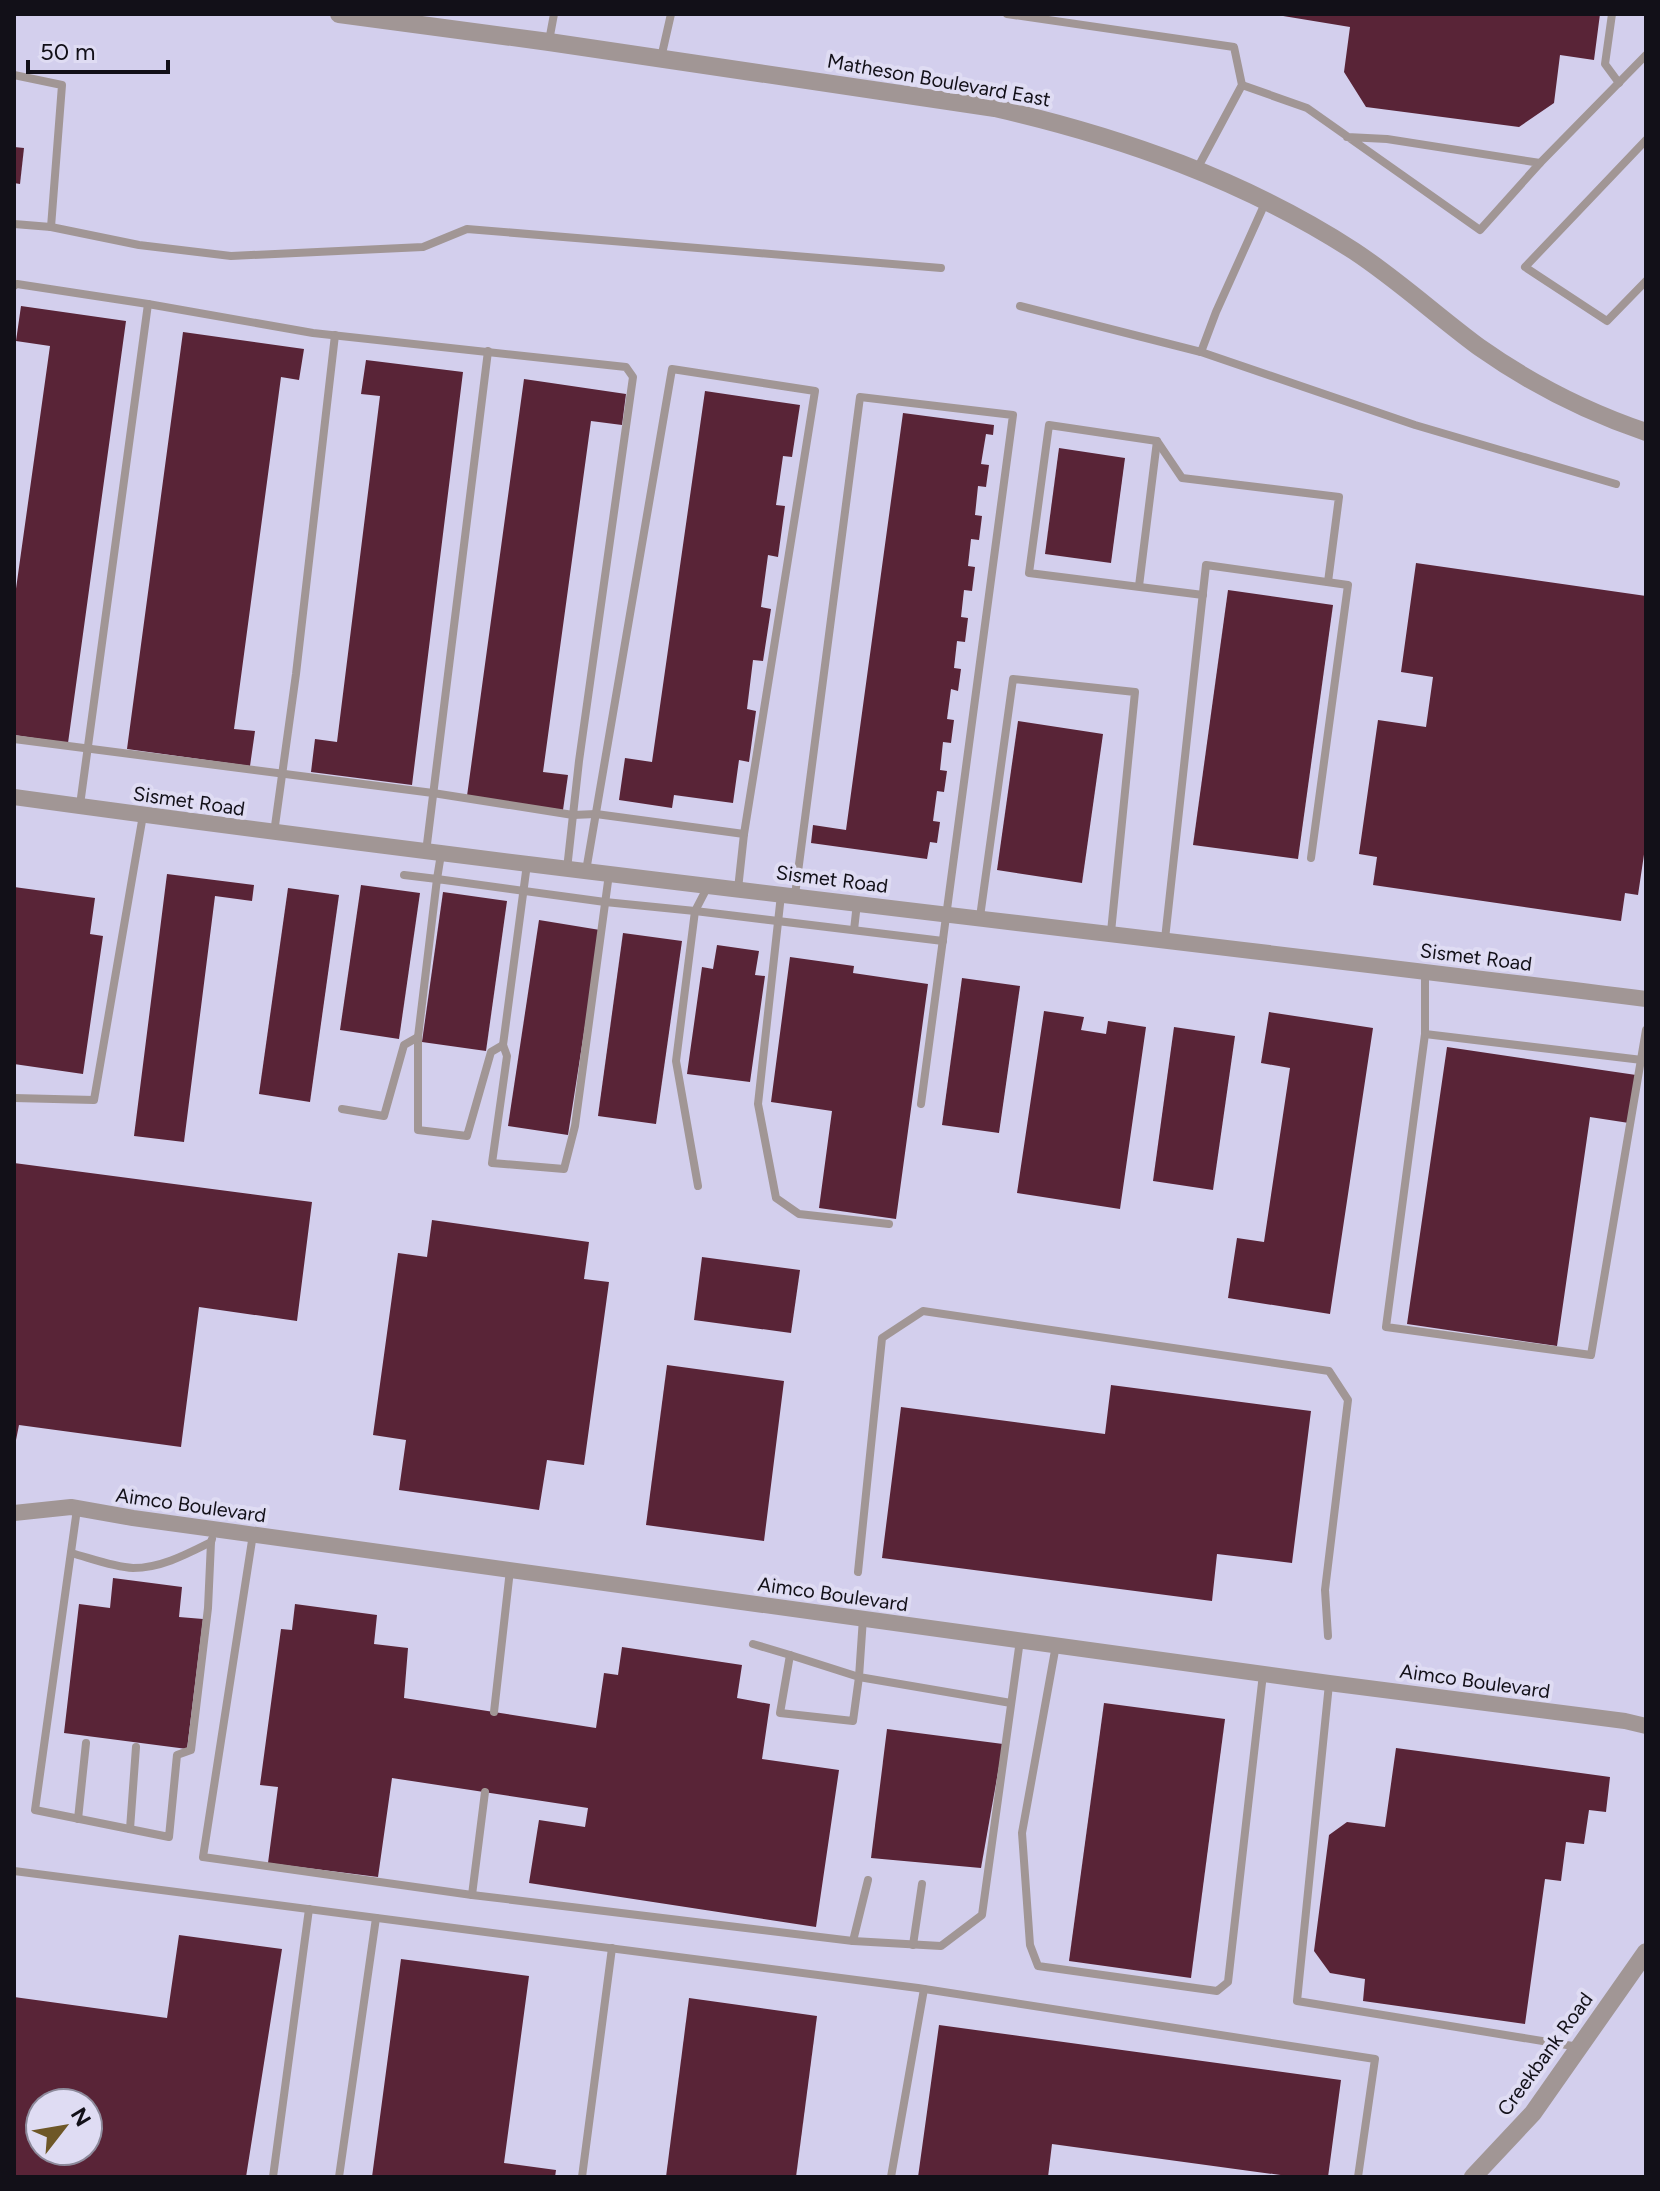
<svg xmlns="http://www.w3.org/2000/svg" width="1660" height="2191" viewBox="0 0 1660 2191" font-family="Figtree,sans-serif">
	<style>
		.built { fill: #d3cfed; fill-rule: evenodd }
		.building { fill: #592437; fill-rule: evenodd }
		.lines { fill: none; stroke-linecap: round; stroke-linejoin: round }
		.service { stroke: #a19695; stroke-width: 8 }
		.minor { stroke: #a19695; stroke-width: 16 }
		.tertiary { stroke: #a19695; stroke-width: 18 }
		.labels { text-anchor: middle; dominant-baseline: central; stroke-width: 8; stroke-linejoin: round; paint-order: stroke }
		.street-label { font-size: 20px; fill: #121018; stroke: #dfdcf3 }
	</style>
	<rect width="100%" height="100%" fill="#dfdcf3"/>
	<!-- built -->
	<path class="built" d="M14 14H1646V2177H14ZM40 2103H88V2151H40Z"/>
	<!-- building -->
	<g class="building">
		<path d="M1271 14H1600L1594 60 1560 55 1554 103 1519 127 1366 107 1344 72 1350 27Z"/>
		<path d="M14 147 24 148 20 184 14 183Z"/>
		<path d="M21 306 126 321 68 743 14 735V603L50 346 16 341Z"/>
		<path d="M183 332 304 349 299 380 281 377 234 729 255 731 250 766 127 749Z"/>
		<path d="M366 360 463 372 412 785 311 772 315 739 337 742 380 396 361 394Z"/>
		<path d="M524 379 626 394 622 425 591 421 543 772 568 775 563 810 467 796Z"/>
		<path d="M705 391 800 405 792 457 783 456 776 505 785 506 778 557 768 555 761 607 771 609 763 661 753 660 747 709 756 711 749 762 739 760 733 803 674 795 672 808 619 800 625 758 652 762Z"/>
		<path d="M903 413 994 425 993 435 986 434 981 464 989 465 986 487 978 486 975 515 982 516 979 540 971 539 968 566 975 567 972 591 964 590 961 617 968 618 965 642 957 641 954 668 961 669 958 691 951 689 947 719 954 720 951 743 943 742 940 770 947 771 944 792 937 791 933 821 940 822 937 843 930 842 927 859 811 843 813 825 846 830Z"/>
		<path d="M1059 448 1125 458 1111 563 1045 554Z"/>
		<path d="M1416 563 1646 596V841L1638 895 1625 893 1621 921 1373 885 1377 857 1359 854 1378 720 1426 727 1433 677 1401 672Z"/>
		<path d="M1228 590 1333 605 1298 859 1193 845Z"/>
		<path d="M1018 721 1103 734 1082 883 997 870Z"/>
		<path d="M167 874 254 885 252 901 215 896 184 1142 134 1136Z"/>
		<path d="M361 885 420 893 399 1039 340 1030Z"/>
		<path d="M14 887 95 898 90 934 103 936 83 1074 14 1064Z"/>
		<path d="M288 888 339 895 310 1102 259 1094Z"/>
		<path d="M443 892 507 901 486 1051 422 1042Z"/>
		<path d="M539 920 600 930 568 1135 508 1126Z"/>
		<path d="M623 933 682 941 656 1124 598 1116Z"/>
		<path d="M717 945 759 951 755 975 765 976 750 1082 687 1074 702 967 713 969Z"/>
		<path d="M790 957 854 966 853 973 928 984 896 1219 819 1208 832 1111 771 1102Z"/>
		<path d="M962 978 1020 986 999 1133 942 1125Z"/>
		<path d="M1044 1011 1084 1017 1081 1030 1106 1034 1108 1021 1146 1027 1120 1209 1017 1193Z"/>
		<path d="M1269 1012 1373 1028 1330 1314 1228 1298 1237 1238 1264 1242 1290 1068 1261 1063Z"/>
		<path d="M1174 1027 1235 1036 1213 1190 1153 1181Z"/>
		<path d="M1447 1047 1636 1075 1629 1123 1590 1117 1557 1346 1407 1324Z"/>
		<path d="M14 1163 312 1202 297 1321 199 1307 181 1447 19 1425 14 1450Z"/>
		<path d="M432 1220 589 1242 584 1279 609 1282 584 1465 547 1460 539 1510 399 1490 406 1440 373 1435 398 1253 427 1257Z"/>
		<path d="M702 1257 800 1270 791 1333 694 1320Z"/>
		<path d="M667 1365 784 1381 764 1541 646 1525Z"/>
		<path d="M1111 1385 1311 1411 1292 1563 1217 1554 1212 1601 882 1558 901 1407 1105 1434Z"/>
		<path d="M113 1578 182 1587 179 1617 203 1619 187 1749 64 1733 79 1604 110 1608Z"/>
		<path d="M295 1604 377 1615 374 1644 408 1648 404 1698 596 1728 604 1673 618 1675 622 1647 742 1665 737 1698 770 1704 762 1759 839 1770 816 1927 529 1883 539 1820 585 1827 588 1808 392 1778 378 1877 268 1863 278 1787 260 1785 281 1629 292 1630Z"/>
		<path d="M1104 1703 1225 1719 1191 1978 1069 1961Z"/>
		<path d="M887 1729 1003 1744 981 1868 871 1858Z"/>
		<path d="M1396 1748 1610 1777 1606 1812 1589 1810 1584 1844 1566 1842 1561 1881 1545 1879 1525 2024 1363 2001 1365 1979 1330 1973 1314 1951 1329 1835 1347 1822 1385 1827Z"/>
		<path d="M179 1935 282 1949 246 2177H14V1997L167 2018ZM40 2103H88V2151H40Z"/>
		<path d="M401 1959 529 1976 504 2163 556 2170 555 2177H372Z"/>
		<path d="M689 1998 817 2016 796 2177H666Z"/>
		<path d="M939 2025 1341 2080 1328 2177H1295L1052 2144 1048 2177H918Z"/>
	</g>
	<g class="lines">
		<!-- service -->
		<g class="service">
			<path d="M1007 14 1234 47 1242 85 1197 169"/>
			<path d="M1612 14 1605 64 1619 83"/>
			<path d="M549 41 554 14"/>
			<path d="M661 58 671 14"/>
			<path d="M14 75 62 85 51 227"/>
			<path d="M1242 85 1307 108 1480 230 1540 163 1387 139 1347 137"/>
			<path d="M1646 140 1525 267 1607 321 1646 281"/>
			<path d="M1540 163 1646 55"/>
			<path d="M14 224 51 227 139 245 231 256 423 247 467 229 941 268"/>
			<path d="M14 286 17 284 148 304"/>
			<path d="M1020 306 1201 352 1216 312 1266 201"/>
			<path d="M1201 352 1415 425 1616 484"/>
			<path d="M1139 586 1157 441"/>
			<path d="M1203 595 1029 573 1049 425 1157 441 1182 478 1339 497 1328 582"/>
			<path d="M14 739 433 793 573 815 596 814 744 834"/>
			<path d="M80 805 148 304 313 333 626 367 633 377 579 761 567 869"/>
			<path d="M274 833 296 674 335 335"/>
			<path d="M426 852 488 351"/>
			<path d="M527 864 503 1045 507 1056 492 1163 564 1169 575 1126 609 874"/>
			<path d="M586 871 672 369 815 391 744 834 738 889"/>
			<path d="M404 875 437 879 441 854"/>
			<path d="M781 895 758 1104 776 1198 799 1214 889 1224"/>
			<path d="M795 895 860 397 1013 415 921 1104"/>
			<path d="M980 917 1013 679 1135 692 1111 932"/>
			<path d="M854 930 857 903"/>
			<path d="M1165 939 1206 565 1348 585 1311 858"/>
			<path d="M1425 971V1034L1386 1327 1591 1355 1646 1030"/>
			<path d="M1425 1034 1642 1060"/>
			<path d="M503 1045 491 1052 467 1136 418 1130V1037L437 879 605 902 695 911 708 886"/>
			<path d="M14 1098 94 1100 143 815"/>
			<path d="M342 1109 384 1116 404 1045 418 1037"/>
			<path d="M698 1186 676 1061 695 911 943 941"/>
			<path d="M77 1509 35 1810 169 1837 177 1755 191 1750 208 1608 211 1542"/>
			<path d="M253 1534 203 1857 472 1895 485 1792"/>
			<path d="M71 1553C90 1558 113 1567 133 1568 161 1568 187 1554 211 1542L212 1539"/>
			<path d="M858 1572 882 1338 923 1311 1329 1371 1348 1400 1325 1590 1328 1636"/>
			<path d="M863 1618 859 1677 1011 1703"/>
			<path d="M753 1644 790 1655"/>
			<path d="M1056 1645 1022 1833 1030 1945 1038 1966 1217 1991 1228 1982 1263 1674"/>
			<path d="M790 1655 859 1677 853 1721 780 1713Z"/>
			<path d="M1329 1684 1297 2001 1579 2047"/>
			<path d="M494 1712 510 1570"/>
			<path d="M78 1819 86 1743"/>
			<path d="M130 1829 136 1747"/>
			<path d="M14 1871 918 1988 1375 2059 1358 2177"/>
			<path d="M472 1895 853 1941 941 1946 982 1915 1020 1640"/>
			<path d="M853 1941 868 1880"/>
			<path d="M913 1945 922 1884"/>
			<path d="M273 2177 309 1909"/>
			<path d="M339 2177 376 1918"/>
			<path d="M582 2177 612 1948"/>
			<path d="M891 2177 924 1989"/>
		</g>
		<!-- minor -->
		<g class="minor">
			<path d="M14 797C557 872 1102 931 1646 999"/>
			<path d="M14 1513 71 1507 133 1518 1329 1683 1625 1721 1646 1726"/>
		</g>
		<!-- tertiary -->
		<g class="tertiary">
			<path d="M339 14 549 42 995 108C1122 137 1244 180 1354 251 1398 280 1437 316 1479 347 1530 383 1587 412 1646 432"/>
			<path d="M1473 2177 1533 2113 1646 1952"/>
		</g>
	</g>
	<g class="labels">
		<!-- street labels -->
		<g class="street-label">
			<text transform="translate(939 80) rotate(10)">Matheson Boulevard East</text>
			<text transform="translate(189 801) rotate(8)">Sismet Road</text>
			<text transform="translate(832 879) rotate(7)">Sismet Road</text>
			<text transform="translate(1476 957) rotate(7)">Sismet Road</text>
			<text transform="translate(191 1505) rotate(8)">Aimco Boulevard</text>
			<text transform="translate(833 1594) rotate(8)">Aimco Boulevard</text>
			<text transform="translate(1475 1681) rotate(8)">Aimco Boulevard</text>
			<text transform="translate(1545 2054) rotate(-54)">Creekbank Road</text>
		</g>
	</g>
	<!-- border -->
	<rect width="1660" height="2191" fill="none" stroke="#121018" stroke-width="32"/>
	<!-- north arrow -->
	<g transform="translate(64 2127) rotate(59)"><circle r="38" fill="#dfdcf3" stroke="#8d8a9b" stroke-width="2"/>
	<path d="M0-6L14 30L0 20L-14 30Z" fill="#6e5727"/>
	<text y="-12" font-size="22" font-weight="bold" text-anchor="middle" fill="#121018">N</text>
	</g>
	<!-- scale -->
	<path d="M28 60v12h140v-12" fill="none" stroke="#121018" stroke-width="4"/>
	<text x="40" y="60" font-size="24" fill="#121018" stroke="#dfdcf3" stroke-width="6" paint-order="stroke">50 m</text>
</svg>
